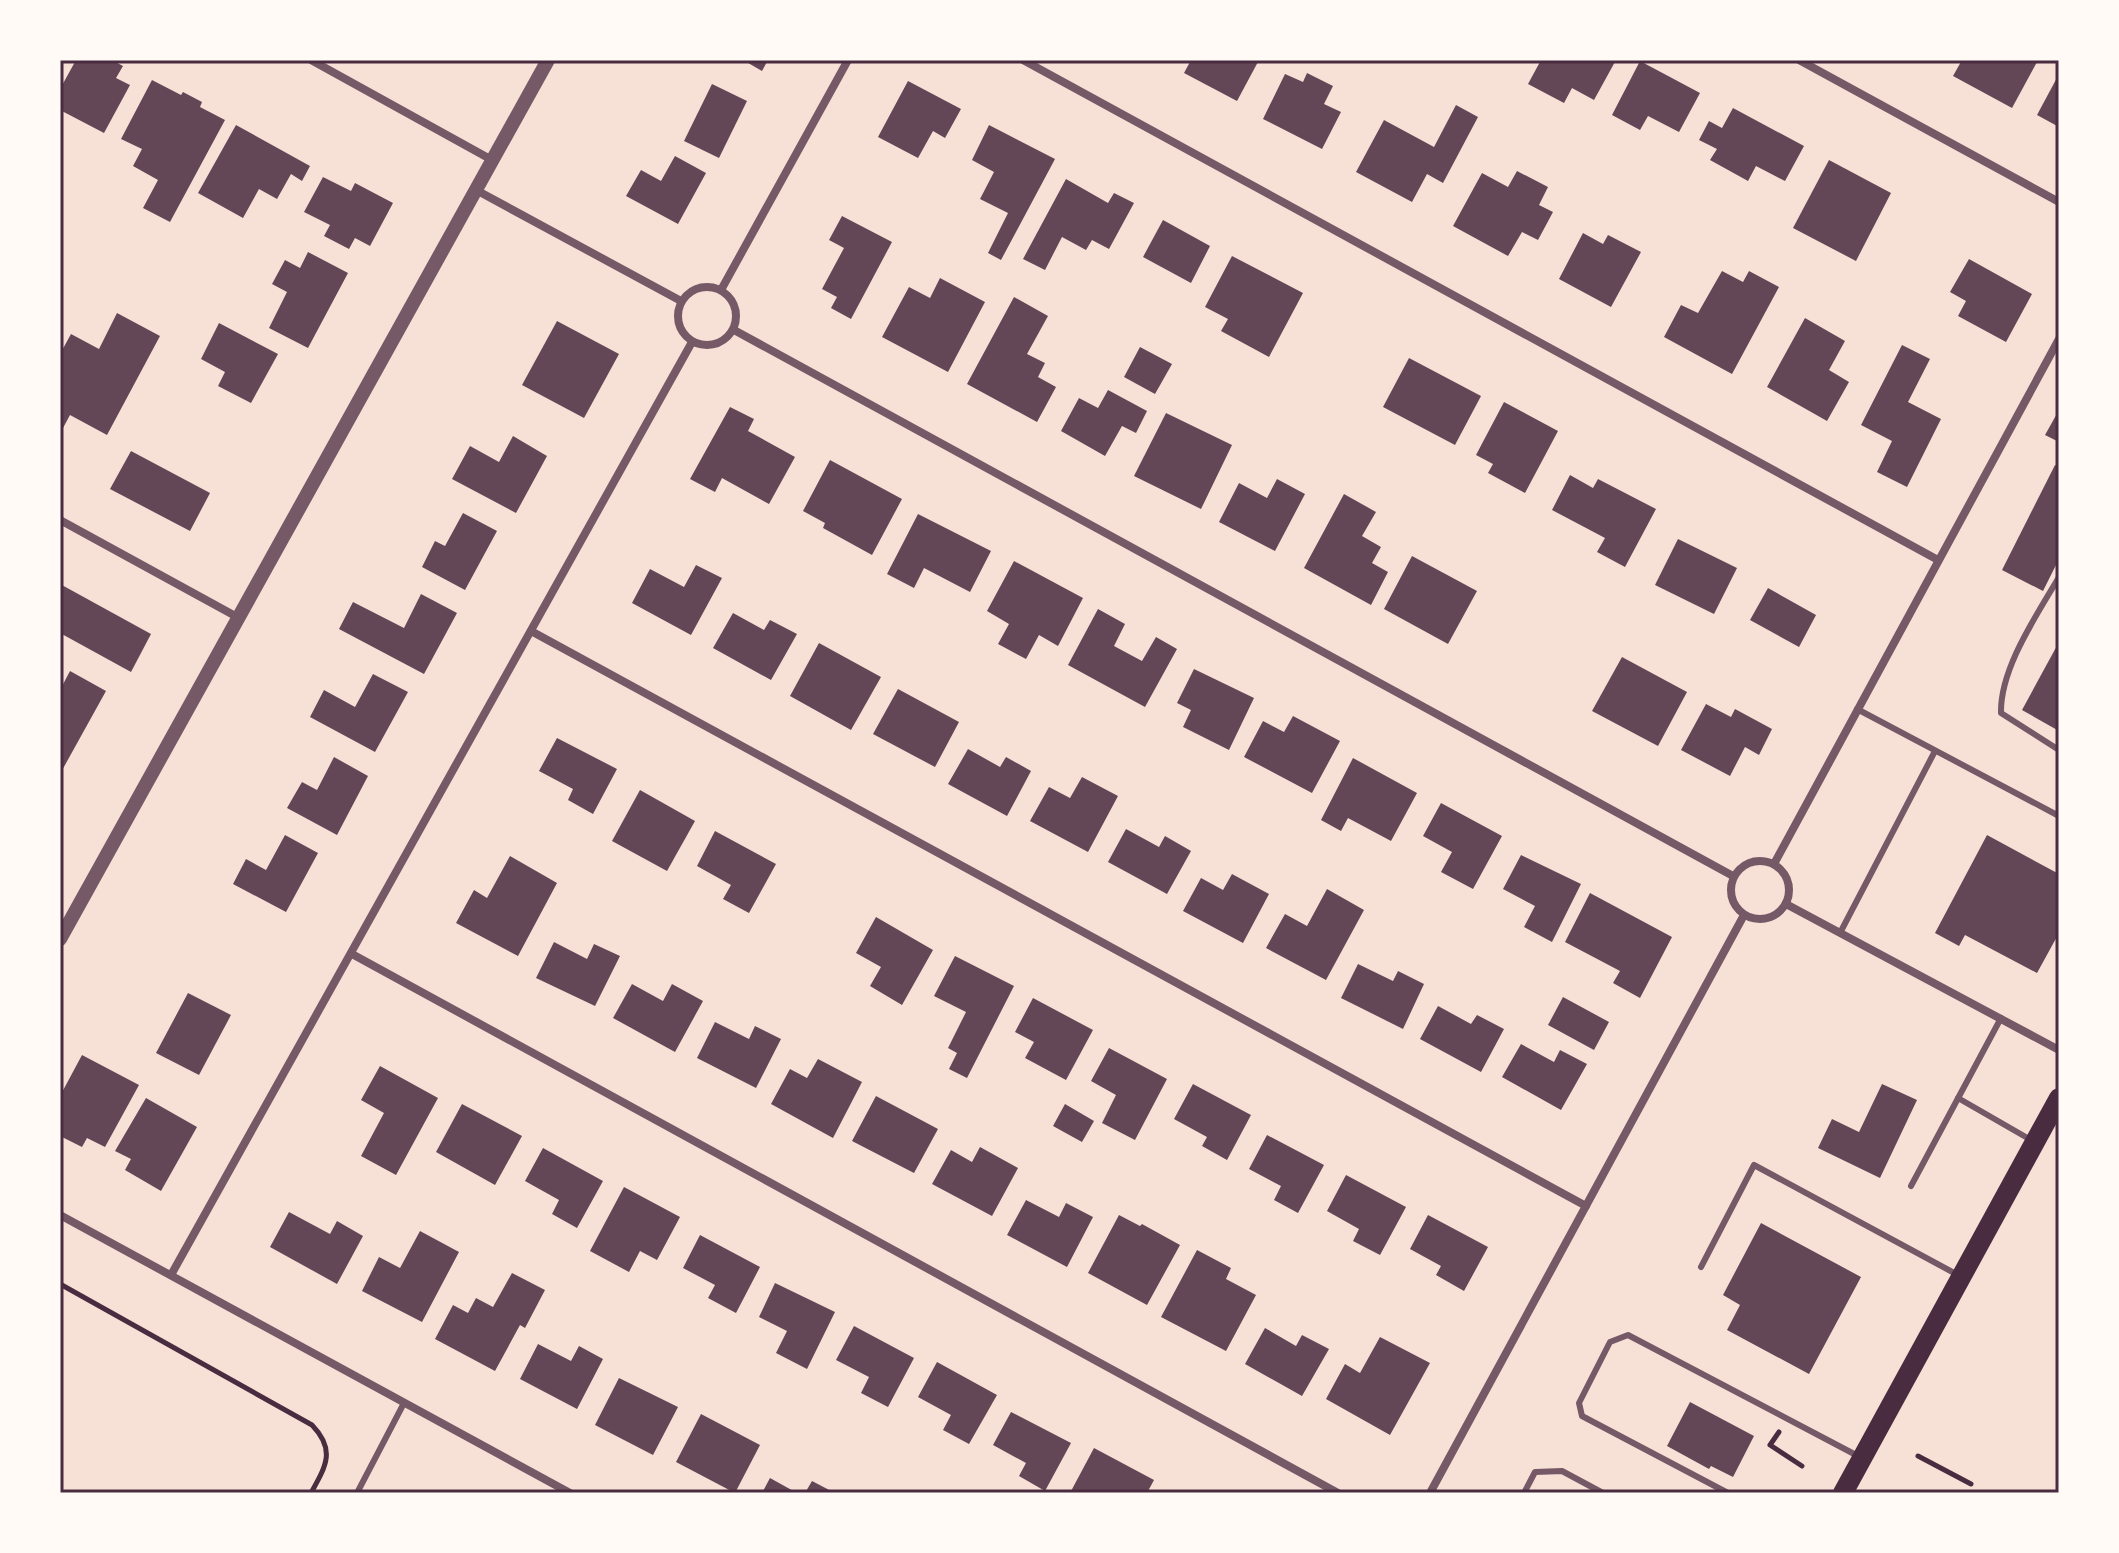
<svg xmlns="http://www.w3.org/2000/svg" width="2119" height="1553" viewBox="0 0 2119 1553" font-family="Helvetica,sans-serif">
	<style>
		.building { fill: #644757 }
		.lines { fill: none; stroke-linecap: round; stroke-linejoin: round }
		.path { stroke: #4a2c40; stroke-width: 5 }
		.service { stroke: #755966; stroke-width: 6 }
		.minor { stroke: #755966; stroke-width: 8 }
		.tertiary { stroke: #755966; stroke-width: 14 }
		.primary { stroke: #4a2c40; stroke-width: 20 }
		.neatline { fill: none; stroke: #4a2c40; stroke-width: 3 }
	</style>
	<rect width="100%" height="100%" fill="#f7e1d7"/>
	<!-- building -->
	<g class="building">
		<path d="M76 60H112L123 66 116 78 130 85 104 133 60 110V89Z"/>
		<path d="M743 60H768L762 71Z"/>
		<path d="M1191 60H1259L1237 101 1184 73Z"/>
		<path d="M1541 60H1616L1594 100 1572 88 1564 103 1528 84Z"/>
		<path d="M1962 60H2033L2037 62 2012 108 1953 76Z"/>
		<path d="M1640 61 1700 93 1679 132 1648 116 1640 130 1612 115Z"/>
		<path d="M1307 73 1333 86 1324 104 1341 112 1322 149 1263 119 1285 74 1303 82Z"/>
		<path d="M2059 74V127L2037 115Z"/>
		<path d="M152 80 181 95 183 92 202 102 200 107 225 120 170 222 143 208 158 180 133 166 142 149 121 139Z"/>
		<path d="M908 81 961 109 945 138 933 131 918 158 878 137Z"/>
		<path d="M712 84 747 101 719 158 684 141Z"/>
		<path d="M1456 105 1478 117 1443 183 1427 174 1412 202 1356 172 1384 120 1434 147Z"/>
		<path d="M1733 108 1804 146 1785 181 1756 166 1748 181 1710 160 1717 149 1699 140 1709 121 1722 128Z"/>
		<path d="M236 125 310 166 302 181 291 174 277 199 259 189 243 218 198 193Z"/>
		<path d="M989 125 1055 159 1001 260 988 253 1008 213 980 199 994 172 972 160Z"/>
		<path d="M675 156 706 173 678 224 626 196 641 170 661 181Z"/>
		<path d="M1829 160 1891 193 1856 261 1793 228Z"/>
		<path d="M1517 171 1548 187 1539 205 1553 212 1538 240 1522 232 1508 256 1453 226 1482 173 1508 187Z"/>
		<path d="M323 177 351 191 355 183 393 203 370 246 355 238 349 249 324 236 330 225 304 212Z"/>
		<path d="M1066 179 1108 203 1114 193 1134 203 1109 249 1092 240 1086 250 1062 237 1045 270 1023 259Z"/>
		<path d="M842 216 892 242 851 319 831 308 837 297 822 289 844 248 829 240Z"/>
		<path d="M1163 220 1210 246 1191 283 1143 257Z"/>
		<path d="M1583 233 1603 244 1608 235 1641 252 1611 307 1559 279Z"/>
		<path d="M308 252 348 273 308 348 269 328 287 292 272 284 285 260 300 268Z"/>
		<path d="M1232 256 1303 293 1269 357 1221 331 1228 319 1205 307Z"/>
		<path d="M1969 259 2032 294 2006 342 1958 316 1966 301 1950 292Z"/>
		<path d="M1722 271 1743 282 1749 271 1779 287 1732 374 1664 337 1681 305 1698 313Z"/>
		<path d="M940 278 985 302 948 372 882 337 909 287 930 298Z"/>
		<path d="M1014 297 1048 316 1027 354 1045 363 1038 377 1056 387 1037 422 967 384Z"/>
		<path d="M117 313 160 336 107 435 70 415 63 428 60 427V354L71 334 99 349Z"/>
		<path d="M1805 318 1845 341 1829 370 1849 382 1827 421 1767 387Z"/>
		<path d="M557 321 619 354 584 418 522 385Z"/>
		<path d="M219 323 278 354 251 403 218 386 225 372 201 359Z"/>
		<path d="M1902 345 1930 359 1908 402 1941 419 1907 487 1877 472 1892 441 1861 425Z"/>
		<path d="M1140 347 1172 364 1155 394 1124 377Z"/>
		<path d="M1409 358 1481 396 1455 445 1383 407Z"/>
		<path d="M1108 390 1147 411 1136 433 1122 426 1105 456 1061 431 1079 398 1098 408Z"/>
		<path d="M1504 402 1558 431 1525 493 1488 473 1493 464 1476 455Z"/>
		<path d="M730 407 754 419 748 431 795 457 769 504 722 478 715 492 690 479Z"/>
		<path d="M2059 410V442L2045 435Z"/>
		<path d="M1166 413 1232 445 1201 509 1134 476Z"/>
		<path d="M513 436 547 456 516 513 452 479 470 446 499 462Z"/>
		<path d="M131 451 210 493 190 531 110 489Z"/>
		<path d="M830 460 902 499 872 555 823 528 825 523 803 511Z"/>
		<path d="M2055 465 2059 467V559L2043 591 2002 570Z"/>
		<path d="M1570 475 1593 488 1598 479 1656 509 1625 567 1597 552 1605 538 1552 510Z"/>
		<path d="M1277 479 1305 494 1275 551 1219 522 1239 483 1267 498Z"/>
		<path d="M1344 494 1376 512 1362 536 1381 547 1372 563 1388 572 1371 605 1304 568Z"/>
		<path d="M463 513 497 531 465 590 422 567 435 541 445 546Z"/>
		<path d="M918 514 991 551 970 592 924 568 914 588 887 574Z"/>
		<path d="M1678 539 1737 568 1714 614 1655 585Z"/>
		<path d="M1412 556 1477 591 1448 644 1384 609Z"/>
		<path d="M1014 561 1083 598 1058 646 1039 635 1026 659 998 644 1009 624 987 611Z"/>
		<path d="M696 565 722 578 691 635 632 603 650 569 684 587Z"/>
		<path d="M60 584 151 634 131 672 60 633Z"/>
		<path d="M1768 588 1816 615 1799 647 1750 620Z"/>
		<path d="M421 594 457 613 424 674 339 629 353 602 404 628Z"/>
		<path d="M1098 609 1125 624 1114 646 1142 661 1156 637 1177 649 1145 707 1068 665Z"/>
		<path d="M733 613 764 630 770 620 797 634 771 680 713 648Z"/>
		<path d="M2059 642V731L2022 710Z"/>
		<path d="M819 643 881 677 851 730 790 696Z"/>
		<path d="M1622 657 1687 692 1658 746 1592 711Z"/>
		<path d="M1194 669 1254 698 1229 750 1183 727 1191 710 1177 703Z"/>
		<path d="M70 671 106 691 60 774V690Z"/>
		<path d="M373 674 408 692 375 752 310 717 324 690 355 707Z"/>
		<path d="M898 689 959 722 935 767 873 734Z"/>
		<path d="M1706 704 1731 717 1735 709 1772 729 1759 755 1745 747 1730 776 1681 750Z"/>
		<path d="M1293 716 1340 741 1312 793 1244 757 1263 721 1284 732Z"/>
		<path d="M557 738 617 769 593 814 568 800 573 789 539 771Z"/>
		<path d="M968 749 1000 767 1006 757 1031 771 1007 816 948 784Z"/>
		<path d="M334 757 368 776 337 835 287 808 302 782 317 790Z"/>
		<path d="M1353 758 1417 793 1391 841 1348 818 1341 831 1321 820Z"/>
		<path d="M1082 777 1118 796 1088 852 1030 821 1049 787 1070 798Z"/>
		<path d="M640 790 695 821 667 871 612 841Z"/>
		<path d="M1441 803 1502 836 1473 889 1441 872 1452 852 1423 836Z"/>
		<path d="M1126 829 1159 847 1165 836 1191 851 1167 894 1108 862Z"/>
		<path d="M715 831 776 864 749 913 723 899 731 885 697 866Z"/>
		<path d="M285 835 318 853 286 912 233 884 246 859 266 870Z"/>
		<path d="M1987 835 2059 874V933L2037 973 1965 935 1959 946 1935 933Z"/>
		<path d="M1521 855 1581 884 1552 942 1524 927 1535 906 1503 889Z"/>
		<path d="M510 856 557 883 518 956 456 923 474 890 487 898Z"/>
		<path d="M1232 874 1269 894 1243 943 1183 911 1201 878 1223 890Z"/>
		<path d="M1327 889 1364 910 1326 980 1266 948 1285 914 1307 926Z"/>
		<path d="M1590 893 1672 937 1640 998 1613 983 1620 971 1565 942Z"/>
		<path d="M876 917 933 950 902 1005 870 986 881 967 856 953Z"/>
		<path d="M554 942 587 959 594 944 620 956 595 1006 536 978Z"/>
		<path d="M955 956 1014 986 967 1078 949 1069 957 1053 948 1048 966 1012 934 996Z"/>
		<path d="M1358 964 1393 981 1398 971 1424 984 1403 1029 1341 998Z"/>
		<path d="M632 984 663 1001 672 984 703 1001 675 1052 613 1018Z"/>
		<path d="M188 993 231 1015 199 1075 156 1053Z"/>
		<path d="M1563 997 1609 1022 1594 1050 1548 1025Z"/>
		<path d="M1033 998 1093 1030 1066 1080 1025 1058 1034 1042 1015 1032Z"/>
		<path d="M1438 1006 1471 1024 1477 1015 1504 1029 1481 1072 1420 1039Z"/>
		<path d="M715 1022 749 1039 755 1026 781 1039 756 1088 697 1058Z"/>
		<path d="M1521 1044 1554 1062 1560 1050 1587 1064 1561 1110 1502 1077Z"/>
		<path d="M1109 1048 1167 1079 1135 1140 1102 1123 1116 1095 1091 1081Z"/>
		<path d="M82 1055 139 1085 105 1147 87 1138 82 1147 60 1136V1096Z"/>
		<path d="M818 1059 862 1082 833 1138 771 1104 790 1069 807 1078Z"/>
		<path d="M380 1066 438 1098 396 1175 361 1156 384 1113 361 1100Z"/>
		<path d="M1193 1084 1251 1115 1227 1160 1202 1146 1207 1137 1174 1119Z"/>
		<path d="M1882 1084 1917 1100 1880 1178 1818 1148 1832 1119 1859 1132Z"/>
		<path d="M876 1096 938 1129 914 1173 852 1141Z"/>
		<path d="M146 1098 197 1127 161 1191 125 1170 131 1159 115 1151Z"/>
		<path d="M462 1104 522 1136 495 1185 436 1152Z"/>
		<path d="M1065 1104 1094 1121 1082 1142 1053 1126Z"/>
		<path d="M1267 1135 1324 1165 1298 1213 1274 1200 1281 1186 1249 1169Z"/>
		<path d="M980 1147 1018 1168 992 1216 932 1184 951 1150 972 1162Z"/>
		<path d="M543 1148 603 1181 577 1228 552 1214 559 1200 525 1181Z"/>
		<path d="M1346 1175 1406 1207 1380 1255 1353 1241 1359 1229 1327 1211Z"/>
		<path d="M624 1187 680 1217 657 1260 640 1251 629 1272 590 1251Z"/>
		<path d="M1026 1200 1059 1217 1066 1203 1093 1217 1067 1267 1007 1235Z"/>
		<path d="M289 1212 330 1234 337 1221 363 1236 337 1284 270 1247Z"/>
		<path d="M1119 1215 1140 1226 1142 1224 1180 1245 1147 1305 1088 1273Z"/>
		<path d="M1428 1215 1488 1247 1464 1291 1436 1275 1441 1266 1410 1249Z"/>
		<path d="M1761 1223 1861 1277 1809 1374 1727 1330 1740 1305 1723 1295Z"/>
		<path d="M420 1231 459 1252 422 1322 362 1291 379 1257 400 1268Z"/>
		<path d="M700 1235 760 1267 736 1313 708 1298 715 1285 683 1268Z"/>
		<path d="M1197 1250 1231 1268 1226 1279 1256 1295 1226 1351 1161 1317Z"/>
		<path d="M512 1273 545 1290 525 1328 520 1325 495 1371 435 1339 453 1305 468 1313 476 1298 493 1307Z"/>
		<path d="M775 1283 835 1312 807 1369 776 1353 787 1331 759 1317Z"/>
		<path d="M854 1326 914 1358 888 1407 861 1393 869 1377 836 1360Z"/>
		<path d="M1265 1328 1296 1346 1302 1335 1329 1349 1302 1396 1245 1364Z"/>
		<path d="M1380 1337 1430 1363 1390 1435 1326 1399 1345 1364 1360 1373Z"/>
		<path d="M538 1344 571 1361 579 1346 603 1359 577 1409 520 1379Z"/>
		<path d="M937 1362 997 1395 969 1444 943 1430 951 1415 918 1397Z"/>
		<path d="M619 1378 678 1407 653 1455 595 1425Z"/>
		<path d="M1690 1402 1754 1436 1733 1477 1711 1466 1709 1469 1667 1446Z"/>
		<path d="M1011 1412 1071 1443 1045 1491 1019 1476 1026 1463 993 1445Z"/>
		<path d="M701 1414 760 1445 735 1493 676 1462Z"/>
		<path d="M1094 1448 1154 1480 1147 1493H1070Z"/>
		<path d="M770 1478 797 1493H762Z"/>
		<path d="M812 1481 835 1493H805Z"/>
	</g>
	<g class="lines">
		<!-- path -->
		<g class="path">
			<path d="M60 1284 312 1425C336 1450 326 1466 311 1493"/>
			<path d="M1779 1432 1770 1445 1802 1466"/>
			<path d="M1918 1456 1971 1484"/>
		</g>
		<!-- service -->
		<g class="service">
			<path d="M2059 577C2037 615 2000 668 2001 713L2059 750"/>
			<path d="M1857 709 2059 816"/>
			<path d="M1840 933 1935 751"/>
			<path d="M1958 1098 2031 1140"/>
			<path d="M1911 1186 2001 1018"/>
			<path d="M1701 1267 1754 1165 1958 1275"/>
			<path d="M357 1493 404 1403"/>
			<path d="M1524 1493 1535 1472 1562 1471 1603 1493"/>
			<path d="M1728 1493 1582 1416 1579 1403 1610 1342 1628 1335 1858 1456"/>
		</g>
		<!-- minor -->
		<g class="minor">
			<path d="M311 60 492 160"/>
			<path d="M1023 60 1938 560"/>
			<path d="M1799 60 2059 202"/>
			<path d="M476 190 681 301"/>
			<circle cx="707" cy="316" r="29"/>
			<path d="M721 290 848 60"/>
			<path d="M734 330 1733 876"/>
			<path d="M60 520 239 618"/>
			<path d="M531 631 1586 1206"/>
			<circle cx="1760" cy="890" r="29"/>
			<path d="M1774 864 2059 339"/>
			<path d="M1786 904 2059 1050"/>
			<path d="M352 954 1338 1493"/>
			<path d="M60 1215 570 1493"/>
			<path d="M171 1275 692 342"/>
			<path d="M1430 1493 1744 915"/>
		</g>
		<!-- tertiary -->
		<path class="tertiary" d="M60 939 548 60"/>
		<!-- primary -->
		<path class="primary" d="M1843 1493 2059 1098"/>
	</g>
	<!-- border -->
	<rect width="2119" height="1553" fill="none" stroke="#fffaf5" stroke-width="124"/>
	<rect x="62" y="62" width="1995" height="1429" class="neatline"/>
</svg>
